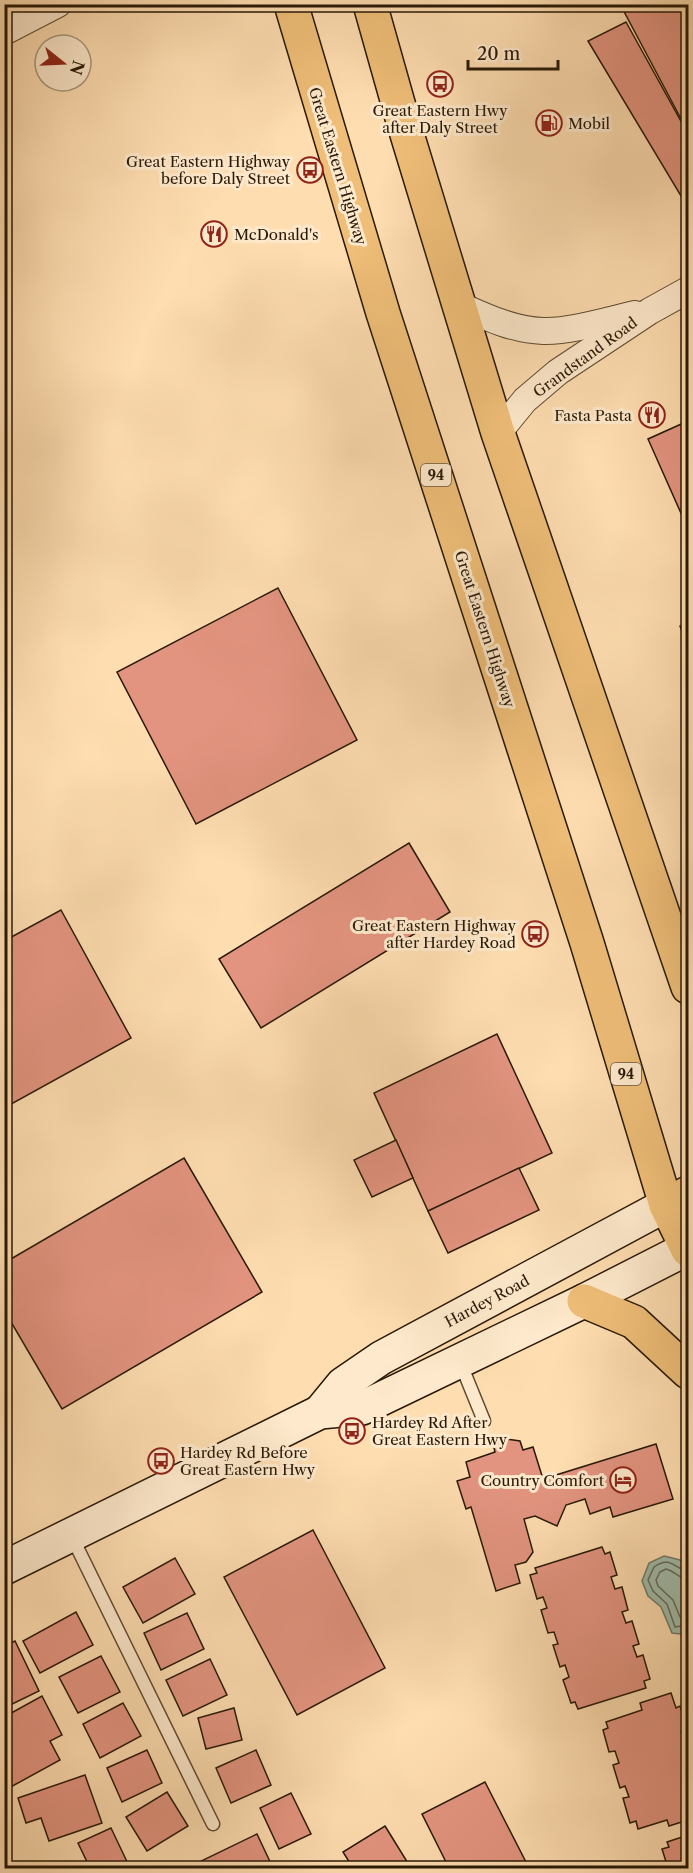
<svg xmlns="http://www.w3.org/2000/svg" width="693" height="1873" viewBox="0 0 693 1873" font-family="'Libre Caslon Text',serif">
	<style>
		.water { fill: #a0bcab; stroke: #707b69; stroke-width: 1.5 }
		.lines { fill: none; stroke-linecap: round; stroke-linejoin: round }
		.shore { stroke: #646a59; stroke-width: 1.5 }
		.building { fill: #e39480; stroke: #281907; stroke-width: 1.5 }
		.service-casing { stroke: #5e4a31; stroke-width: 15 }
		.minor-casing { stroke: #5e4a31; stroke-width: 28 }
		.secondary-casing { stroke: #281907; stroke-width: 36 }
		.primary-casing { stroke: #281907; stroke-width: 36 }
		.trunk-casing { stroke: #281907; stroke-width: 36 }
		.service { stroke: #fee9cc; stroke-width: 12 }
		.minor { stroke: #fee9cc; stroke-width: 26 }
		.secondary { stroke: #fee9cc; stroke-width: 33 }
		.primary { stroke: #efbe78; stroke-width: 33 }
		.trunk { stroke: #efbe78; stroke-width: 33 }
		.labels { text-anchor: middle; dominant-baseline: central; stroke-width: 6; stroke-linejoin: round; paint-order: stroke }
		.shield { fill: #fee9cc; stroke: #685742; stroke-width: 1.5 }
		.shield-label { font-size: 14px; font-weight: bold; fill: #281907 }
		.poi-label { font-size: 15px; fill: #281907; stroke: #fee9cc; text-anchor: start }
		.street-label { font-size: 15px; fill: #281907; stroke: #fee9cc }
	</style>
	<rect width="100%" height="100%" fill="#feddb0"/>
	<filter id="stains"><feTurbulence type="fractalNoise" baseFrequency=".00333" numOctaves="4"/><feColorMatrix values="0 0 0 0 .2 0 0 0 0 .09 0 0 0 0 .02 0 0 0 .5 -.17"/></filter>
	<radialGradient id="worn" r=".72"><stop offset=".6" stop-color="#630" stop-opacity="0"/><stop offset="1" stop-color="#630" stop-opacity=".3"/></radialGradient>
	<!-- water -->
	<path class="water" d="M664 1556 680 1560 688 1569V1630L681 1634 672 1633 661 1607 648 1596 642 1581 649 1563Z"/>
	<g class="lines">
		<!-- shore -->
		<g class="shore">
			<path d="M688 1571C674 1569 671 1555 654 1567L648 1580 653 1591 667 1604 675 1627 688 1625"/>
			<path d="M688 1579C679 1579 675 1571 666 1569L660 1572 656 1580 658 1586 673 1600 680 1617 688 1618"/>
		</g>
	</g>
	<!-- building -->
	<g class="building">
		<path d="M620 4H688V132Z"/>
		<path d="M626 22 688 134V198L684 201 588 41Z"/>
		<path d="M688 421V529L648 439Z"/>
		<path d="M278 588 357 740 196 824 117 672Z"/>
		<path d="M688 622V646L680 626Z"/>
		<path d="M409 843 450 912 261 1028 219 959Z"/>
		<path d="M61 910 131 1038 4 1108V941Z"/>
		<path d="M497 1034 552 1153 428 1211 374 1093Z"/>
		<path d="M396 1140 413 1178 372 1197 354 1160Z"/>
		<path d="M184 1158 262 1292 62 1409 4 1310V1263Z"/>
		<path d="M519 1168 539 1210 448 1253 428 1211Z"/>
		<path d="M506 1439 520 1441 523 1450 533 1447 543 1479 656 1444 673 1499 613 1517 610 1507 590 1514 585 1499 566 1505 557 1526 535 1516 524 1519 533 1552 526 1562 515 1565 520 1583 496 1591 471 1507 466 1509 457 1481 470 1477 466 1462 495 1452 494 1448 499 1441Z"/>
		<path d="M313 1530 385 1668 297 1715 224 1577Z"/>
		<path d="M602 1547 605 1554 610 1552 617 1575 611 1577 615 1589 622 1587 628 1610 622 1612 626 1623 632 1621 639 1644 633 1646 637 1657 643 1655 650 1679 644 1681 646 1688 578 1709 575 1702 571 1703 563 1680 569 1677 565 1665 560 1667 553 1645 558 1644 554 1632 548 1633 541 1610 547 1608 543 1597 537 1599 530 1575 537 1573 535 1568Z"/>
		<path d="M175 1558 195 1594 143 1623 123 1587Z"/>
		<path d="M76 1612 93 1645 40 1673 23 1641Z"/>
		<path d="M187 1613 204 1649 161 1670 144 1633Z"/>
		<path d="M15 1641 39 1691 4 1708V1646Z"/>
		<path d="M101 1656 120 1692 78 1713 59 1677Z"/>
		<path d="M210 1659 227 1695 183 1716 166 1680Z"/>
		<path d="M671 1693 676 1708 680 1706 687 1729 681 1731 685 1744 688 1743V1820L669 1826 667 1820 638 1829 636 1821 630 1823 623 1798 629 1797 625 1786 620 1788 613 1765 619 1763 615 1751 609 1752 603 1730 608 1728 606 1722 642 1710 640 1703Z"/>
		<path d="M42 1696 62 1735 50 1741 60 1760 7 1789 4 1784V1763L7 1762 4 1758V1717Z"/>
		<path d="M123 1703 141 1736 100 1758 83 1724Z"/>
		<path d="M234 1708 242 1740 206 1749 198 1718Z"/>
		<path d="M147 1750 162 1783 122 1802 107 1768Z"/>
		<path d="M256 1750 271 1785 231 1803 216 1768Z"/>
		<path d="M85 1775 102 1823 49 1841 41 1818 26 1823 18 1798Z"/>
		<path d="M485 1782 529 1868H449L422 1814Z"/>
		<path d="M167 1792 188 1826 147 1851 126 1817Z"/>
		<path d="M291 1793 311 1834 279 1849 260 1808Z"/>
		<path d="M385 1826 411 1868H353L343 1852Z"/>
		<path d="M111 1828 130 1868H90L78 1843Z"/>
		<path d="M257 1834 273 1868H199L197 1863Z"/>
		<path d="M688 1835V1868H668L662 1849 669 1847 667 1842Z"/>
	</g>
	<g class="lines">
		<!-- service casing -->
		<g class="service-casing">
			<g id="service">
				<path d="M460 1362 484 1421"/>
				<path d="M72 1537 213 1824"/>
			</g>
		</g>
		<!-- minor casing -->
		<g class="minor-casing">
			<g id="minor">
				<path d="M4 32 58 4"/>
				<path d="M459 305C486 317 513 330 543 331 569 332 609 320 635 314"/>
				<path d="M498 433 525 400 558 372 650 311 688 290"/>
			</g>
		</g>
		<!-- secondary casing -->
		<g class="secondary-casing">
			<g id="secondary">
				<path d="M320 1412 343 1384 381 1358 666 1205"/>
				<path d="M4 1568 320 1412 362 1408 584 1301 688 1248"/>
			</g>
		</g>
		<!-- primary casing -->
		<g class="primary-casing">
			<path id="primary" d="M666 1205 688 1193"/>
		</g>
		<!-- trunk casing -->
		<g class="trunk-casing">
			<g id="trunk">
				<path d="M291 4 383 313 587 943 666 1205 688 1250"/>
				<path d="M370 4 403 121 498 433 688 987"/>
				<path d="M584 1301 634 1322 688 1372"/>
			</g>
		</g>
		<!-- service -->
		<use href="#service" class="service"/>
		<!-- minor -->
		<use href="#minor" class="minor"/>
		<!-- secondary -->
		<use href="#secondary" class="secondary"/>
		<!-- primary -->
		<use href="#primary" class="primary"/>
		<!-- trunk -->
		<use href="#trunk" class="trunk"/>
	</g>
	<!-- icons -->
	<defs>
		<g id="bus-ring" transform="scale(1.35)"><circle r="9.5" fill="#fee9cc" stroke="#8f2418" stroke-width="1.5"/><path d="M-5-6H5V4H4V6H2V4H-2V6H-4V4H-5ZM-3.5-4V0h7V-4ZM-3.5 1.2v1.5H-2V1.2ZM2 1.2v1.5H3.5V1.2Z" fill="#8f2418"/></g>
		<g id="fuel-ring" transform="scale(1.35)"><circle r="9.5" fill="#fee9cc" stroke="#8f2418" stroke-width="1.5"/><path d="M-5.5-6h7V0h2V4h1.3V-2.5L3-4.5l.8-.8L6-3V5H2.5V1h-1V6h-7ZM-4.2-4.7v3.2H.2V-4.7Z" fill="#8f2418"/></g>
		<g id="restaurant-ring" transform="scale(1.35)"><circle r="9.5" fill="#fee9cc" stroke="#8f2418" stroke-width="1.5"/><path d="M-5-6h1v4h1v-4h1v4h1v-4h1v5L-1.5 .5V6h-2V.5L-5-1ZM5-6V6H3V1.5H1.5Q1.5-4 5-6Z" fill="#8f2418"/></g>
		<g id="hotel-ring" transform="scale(1.35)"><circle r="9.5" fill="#fee9cc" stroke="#8f2418" stroke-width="1.5"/><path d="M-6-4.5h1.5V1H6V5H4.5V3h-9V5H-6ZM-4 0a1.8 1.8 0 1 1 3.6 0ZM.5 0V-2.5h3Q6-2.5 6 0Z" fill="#8f2418"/></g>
	</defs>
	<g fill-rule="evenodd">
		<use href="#bus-ring" x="440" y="84"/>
		<use href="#fuel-ring" x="549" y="123"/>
		<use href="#bus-ring" x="310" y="170"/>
		<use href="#restaurant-ring" x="214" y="234"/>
		<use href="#restaurant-ring" x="652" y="415"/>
		<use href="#bus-ring" x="535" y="934"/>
		<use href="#bus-ring" x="352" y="1431"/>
		<use href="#bus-ring" x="161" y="1461"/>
		<use href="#hotel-ring" x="623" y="1480"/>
	</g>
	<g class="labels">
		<!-- shield labels -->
		<g class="shield">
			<rect x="421" y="464" width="30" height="22" rx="4.5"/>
			<rect x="611" y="1063" width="30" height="22" rx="4.5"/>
		</g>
		<g class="shield-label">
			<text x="436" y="475">94</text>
			<text x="626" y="1074">94</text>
		</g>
		<!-- poi labels -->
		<g class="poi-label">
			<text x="440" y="110" text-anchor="middle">Great Eastern Hwy<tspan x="440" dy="17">after Daly Street</tspan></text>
			<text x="568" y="123">Mobil</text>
			<text x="290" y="161" text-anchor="end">Great Eastern Highway<tspan x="290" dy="17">before Daly Street</tspan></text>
			<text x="234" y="234">McDonald's</text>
			<text x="632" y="415" text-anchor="end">Fasta Pasta</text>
			<text x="516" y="925" text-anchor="end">Great Eastern Highway<tspan x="516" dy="17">after Hardey Road</tspan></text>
			<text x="372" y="1422">Hardey Rd After<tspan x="372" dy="17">Great Eastern Hwy</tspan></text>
			<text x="180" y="1452">Hardey Rd Before<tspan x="180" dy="17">Great Eastern Hwy</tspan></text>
			<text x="604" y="1480" text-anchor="end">Country Comfort</text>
		</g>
		<!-- street labels -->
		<g class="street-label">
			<text transform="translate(338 166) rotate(73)">Great Eastern Highway</text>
			<text transform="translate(585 357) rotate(-36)">Grandstand Road</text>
			<text transform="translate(485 629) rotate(72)">Great Eastern Highway</text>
			<text transform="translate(487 1301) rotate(-28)">Hardey Road</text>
		</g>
	</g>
	<!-- margin -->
	<rect width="693" height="1873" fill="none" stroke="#feddb0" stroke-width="24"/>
	<rect x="6" y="6" width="681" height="1861" fill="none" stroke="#281907" stroke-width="3"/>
	<rect x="12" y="12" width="669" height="1849" fill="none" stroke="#281907" stroke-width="1.5"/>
	<!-- north arrow -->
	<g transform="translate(63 63) rotate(108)"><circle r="28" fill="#fee9cc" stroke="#a8967d" stroke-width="1.5"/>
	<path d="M0-4.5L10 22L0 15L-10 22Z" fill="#8f2418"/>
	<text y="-9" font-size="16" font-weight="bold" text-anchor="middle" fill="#281907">N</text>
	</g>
	<!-- scale -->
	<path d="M468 60v9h90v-9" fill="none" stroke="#281907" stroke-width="3"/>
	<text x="477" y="60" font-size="18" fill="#281907" stroke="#fee9cc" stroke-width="4.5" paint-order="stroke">20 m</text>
	<rect width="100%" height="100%" filter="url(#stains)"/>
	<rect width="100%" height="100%" fill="url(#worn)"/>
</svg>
